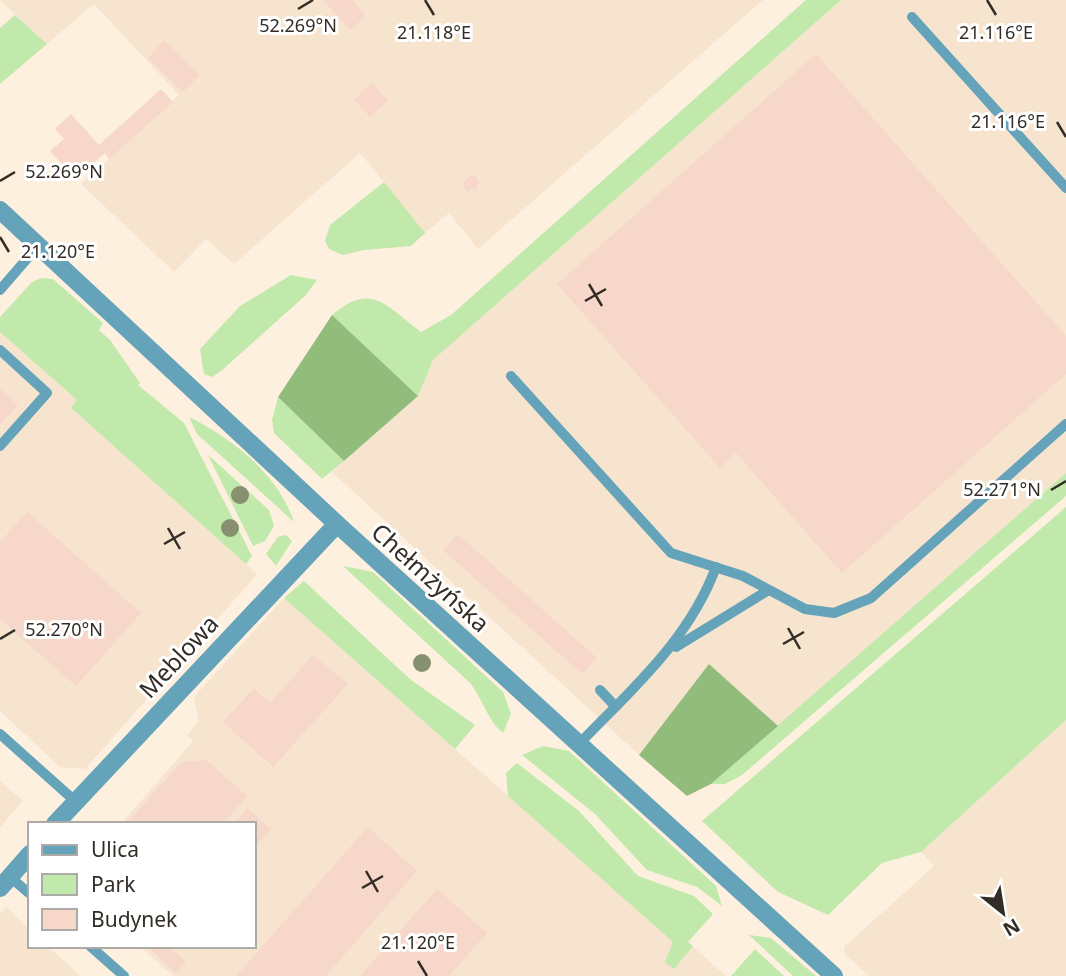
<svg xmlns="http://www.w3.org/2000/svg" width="1066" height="976" viewBox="0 0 1066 976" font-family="'Noto Sans',sans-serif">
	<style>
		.built { fill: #f7e4ce }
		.green { fill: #c1e9ac }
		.forest { fill: #92bc7b }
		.building { fill: #f6d7c9 }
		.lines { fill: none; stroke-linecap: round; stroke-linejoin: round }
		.service { stroke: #64a3b9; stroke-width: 10 }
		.minor { stroke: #64a3b9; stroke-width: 18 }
		.tertiary { stroke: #64a3b9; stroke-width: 18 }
		.tree { fill: #87906f }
		.ticks { fill: none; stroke: #322d26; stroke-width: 2.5 }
		.labels { text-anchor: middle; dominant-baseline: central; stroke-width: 6; stroke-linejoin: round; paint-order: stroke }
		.street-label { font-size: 24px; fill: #322d26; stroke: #fff }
		.ticks-label { font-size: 18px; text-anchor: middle; fill: #322d26; stroke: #fff; stroke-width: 6; stroke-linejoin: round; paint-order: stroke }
	</style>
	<rect width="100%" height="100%" fill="#fef0df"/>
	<!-- built -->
	<g class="built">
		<path d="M0 0H763L478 249 449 213 425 233 360 153 234 264 206 239 174 272 81 184 179 95 94 4 47 44Z"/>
		<path d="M841 0H1066V473L778 726 709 664 639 755 332 472 418 396 433 360Z"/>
		<path d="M0 332 77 400 71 408 257 574 85 769 60 767 0 711Z"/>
		<path d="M284 598 575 855 581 848 726 976H173L140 946H254V824H121L193 741 187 735 199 721 194 697Z"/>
		<path d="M1066 720V976H869L844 953V947L934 866 921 852Z"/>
		<path d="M0 781 23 801 0 827Z"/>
		<path d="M6 907 30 930V946H47L81 976H0V913Z"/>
	</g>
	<!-- green -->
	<g class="green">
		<path d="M806 0H841L433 360 418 396 332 315C372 281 386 306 421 332L451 315Z"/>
		<path d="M15 15 47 44 0 84V28Z"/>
		<path d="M384 182 425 233 411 246 364 250 343 255 329 249 325 241 330 225Z"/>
		<path d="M291 275 317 280 306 295 221 371 212 377 204 374 200 349 240 306Z"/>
		<path d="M41 278 53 279 103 323 99 330 110 340 140 383 138 385 184 423 252 556 246 564 71 408 77 400 0 332V317L32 282Z"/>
		<path d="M278 397 344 461 322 479 274 433 272 420Z"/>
		<path d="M189 417C233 439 278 474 294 522L197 434Z"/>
		<path d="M208 455 269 510 274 526 265 541 253 546Z"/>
		<path d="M1066 473V496L742 775 725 784H711Z"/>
		<path d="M1066 507V720L921 852 882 863 828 915 778 892 702 821Z"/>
		<path d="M286 535 292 541 276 566 266 554 278 537Z"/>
		<path d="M343 566 373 572 503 692 511 714 503 733C487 720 483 699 470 683Z"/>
		<path d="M304 581 411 680 475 725 455 749 284 598Z"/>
		<path d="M543 746 569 751 716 886 722 906 697 887 647 870 595 814 522 755Z"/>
		<path d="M517 763 579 811 638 876 694 896 713 914 688 942 693 946 674 969 665 962 673 942 508 796 506 773Z"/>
		<path d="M749 935 771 938 816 976H793Z"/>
		<path d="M755 949 784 976H731Z"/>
	</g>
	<!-- forest -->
	<g class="forest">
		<path d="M332 315 418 396 344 461 278 397Z"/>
		<path d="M709 664 778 726 711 784 687 796 639 755Z"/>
	</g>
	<!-- building -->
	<g class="building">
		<path d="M323 0H352L366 16 350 30Z"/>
		<path d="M164 40 200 75 183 92 148 58Z"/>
		<path d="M816 54 1066 336V374L842 573 736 453 720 468 557 284Z"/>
		<path d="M372 83 388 101 370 117 354 99Z"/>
		<path d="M161 89 173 102 109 159 105 153 75 179 50 151 64 139 55 129 71 114 99 145Z"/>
		<path d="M473 174 480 182 476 186 478 189 475 192 472 189 468 192 462 184Z"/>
		<path d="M0 389 18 405 0 425Z"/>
		<path d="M27 512 141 613 76 686 0 619V542Z"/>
		<path d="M458 534 597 658 582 674 443 550Z"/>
		<path d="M313 655 348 684 273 767 223 722 254 688 270 703Z"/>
		<path d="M206 760 247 796 223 824H126L181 762Z"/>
		<path d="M247 808 271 829 254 848V824H233Z"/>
		<path d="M368 827 417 871 326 976H236Z"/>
		<path d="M437 889 487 933 449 976H360Z"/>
		<path d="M156 946H169L186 962 176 973 152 951Z"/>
	</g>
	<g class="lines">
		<!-- service -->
		<g class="service">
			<path d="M912 17 1066 188"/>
			<path d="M0 290 38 246"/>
			<path d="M0 350 47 393 0 446"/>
			<path d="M511 376 671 553 743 576 805 609 834 613 871 598 1066 424"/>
			<path d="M676 647 767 591"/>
			<path d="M600 690 615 706"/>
			<path d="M0 734 75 801"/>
			<path d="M579 744C632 689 689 640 716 567"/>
			<path d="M10 877 30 894"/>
			<path d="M90 946 124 976"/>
		</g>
		<!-- minor -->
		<g class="minor">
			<path d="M55 824 337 524"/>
			<path d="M0 888 30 854"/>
		</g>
		<!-- tertiary -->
		<path class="tertiary" d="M0 210 337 524 834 976"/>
	</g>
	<!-- trees -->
	<g class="tree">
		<circle cx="240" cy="495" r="9"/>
		<circle cx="230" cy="528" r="9"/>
		<circle cx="422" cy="663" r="9"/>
	</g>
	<!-- ticks -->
	<path class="ticks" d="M425 0 434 15M987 0 996 15M298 9 313 0M1057 122 1066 137M0 181 15 172M0 237 9 252M589 284 602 306M585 301 606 289M1051 490 1066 481M168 528 180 549M164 544 185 532M788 628 800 649M0 639 15 630M783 644 804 632M366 871 378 892M362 888 383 876M418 961 427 976"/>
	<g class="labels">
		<!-- street labels -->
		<g class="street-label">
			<text transform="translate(431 577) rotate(42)">Chełmżyńska</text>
			<text transform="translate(178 656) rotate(-47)">Meblowa</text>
		</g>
	</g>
	<g class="ticks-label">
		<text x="298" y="32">52.269°N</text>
		<text x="434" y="39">21.118°E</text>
		<text x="996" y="39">21.116°E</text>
		<text x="1008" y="128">21.116°E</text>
		<text x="64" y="178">52.269°N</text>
		<text x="58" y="258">21.120°E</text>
		<text x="1002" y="496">52.271°N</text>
		<text x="64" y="636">52.270°N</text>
		<text x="418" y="949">21.120°E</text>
	</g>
	<!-- legend -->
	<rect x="28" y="822" width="228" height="126" fill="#ffffff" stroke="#adaba8" stroke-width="2"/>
	<rect x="42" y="845" width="35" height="10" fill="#64a3b9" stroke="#adaba8" stroke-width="2"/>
	<text x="91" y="857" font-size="21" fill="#322d26">Ulica</text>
	<rect x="42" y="874" width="35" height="21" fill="#c1e9ac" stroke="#adaba8" stroke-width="2"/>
	<text x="91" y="892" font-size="21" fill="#322d26">Park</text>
	<rect x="42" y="909" width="35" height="21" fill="#f6d7c9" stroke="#adaba8" stroke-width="2"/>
	<text x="91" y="927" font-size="21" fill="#322d26">Budynek</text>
	<!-- north arrow -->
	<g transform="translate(1003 913) rotate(150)" stroke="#ffffff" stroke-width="5" paint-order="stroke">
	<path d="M0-5L12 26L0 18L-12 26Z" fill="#322d26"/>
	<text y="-10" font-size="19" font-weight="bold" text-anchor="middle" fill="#322d26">N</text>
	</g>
</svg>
